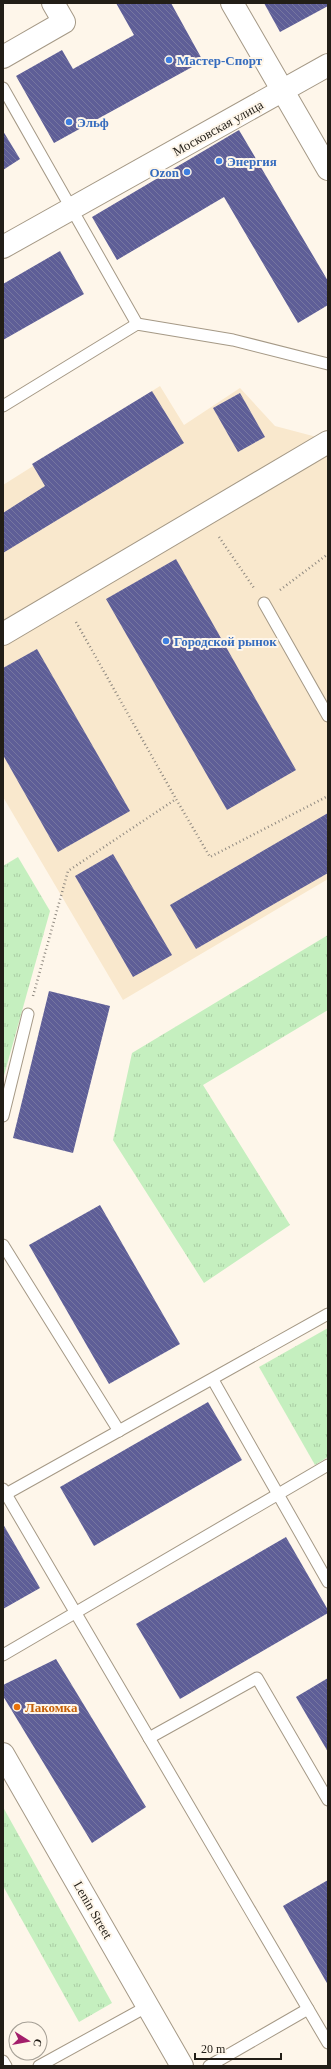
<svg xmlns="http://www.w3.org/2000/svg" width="331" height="2069" viewBox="0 0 331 2069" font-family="'Times New Roman',serif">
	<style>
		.built { fill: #f9e8cd }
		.grass { fill: url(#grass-tufts) }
		.building { fill: url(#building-back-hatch) }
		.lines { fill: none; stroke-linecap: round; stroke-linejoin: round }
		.lane-casing { stroke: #a59986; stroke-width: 13 }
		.street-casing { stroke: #a59986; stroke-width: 24 }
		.secondary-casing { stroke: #a59986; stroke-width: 24 }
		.path { stroke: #8f8980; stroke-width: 2.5; stroke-dasharray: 1 3; stroke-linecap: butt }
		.lane { stroke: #fff; stroke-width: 11 }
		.street { stroke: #fff; stroke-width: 22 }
		.secondary { stroke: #fff; stroke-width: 22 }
		.shop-dot { fill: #3f7fe0; stroke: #fef6ea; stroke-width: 1.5 }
		.food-dot { fill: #e8710a; stroke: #fef6ea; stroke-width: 1.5 }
		.labels { text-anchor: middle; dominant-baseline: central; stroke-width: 4; stroke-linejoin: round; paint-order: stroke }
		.shop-label { font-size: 13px; font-weight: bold; fill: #366cbe; stroke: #fef6ea; text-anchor: start }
		.street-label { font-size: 13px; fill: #221e17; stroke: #fef6ea }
		.food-label { font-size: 13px; font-weight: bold; fill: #c56008; stroke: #fef6ea; text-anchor: start }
	</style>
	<defs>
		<pattern id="grass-tufts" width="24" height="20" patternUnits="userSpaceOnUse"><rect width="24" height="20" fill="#c5efbf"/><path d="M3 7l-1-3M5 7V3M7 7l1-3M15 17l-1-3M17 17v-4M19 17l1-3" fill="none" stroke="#a9cca3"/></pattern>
		<pattern id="building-back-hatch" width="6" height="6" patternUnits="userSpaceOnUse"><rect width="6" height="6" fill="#5e5e97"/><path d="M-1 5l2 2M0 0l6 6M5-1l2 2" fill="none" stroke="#7676a0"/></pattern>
	</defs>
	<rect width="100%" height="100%" fill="#fef6ea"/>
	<!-- built -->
	<path class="built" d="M160 386 184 425 240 388 275 426 328 440V879L123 1000 3 797V485Z"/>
	<!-- grass -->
	<g class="grass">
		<path d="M18 857 50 911 3 1079V866Z"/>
		<path d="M328 935V1010L203 1085 290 1225 204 1283 113 1140 132 1053Z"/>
		<path d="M328 1328V1457L315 1465 259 1367Z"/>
		<path d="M3 1807 112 2003 79 2022 3 1886Z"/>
	</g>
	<!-- building -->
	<g class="building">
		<path d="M116 3H171L203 61 54 143 16 76 62 50 73 69 134 35Z"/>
		<path d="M264 3H328V6L280 32Z"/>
		<path d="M239 130 328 281V305L298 323 224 197 117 260 92 217Z"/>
		<path d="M3 131 20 159 3 170Z"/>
		<path d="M60 251 84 294 3 340V284Z"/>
		<path d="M152 391 184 443 3 553V513L45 486 32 464Z"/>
		<path d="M240 393 265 437 238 452 213 408Z"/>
		<path d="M176 559 296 770 227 810 106 599Z"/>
		<path d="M37 649 130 811 58 852 3 755V668Z"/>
		<path d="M328 813V873L196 949 170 905Z"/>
		<path d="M113 854 172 955 133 977 75 876Z"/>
		<path d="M49 991 110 1006 73 1153 13 1138Z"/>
		<path d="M100 1205 180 1344 109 1384 29 1245Z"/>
		<path d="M208 1402 242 1460 94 1546 60 1487Z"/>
		<path d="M3 1524 40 1588 3 1609Z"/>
		<path d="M286 1537 328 1610V1613L180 1699 136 1624Z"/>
		<path d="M56 1659 146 1807 92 1843 3 1696V1685Z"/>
		<path d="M328 1678V1752L296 1697Z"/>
		<path d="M328 1880V1985L283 1906Z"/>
	</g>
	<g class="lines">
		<!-- lane casing -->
		<g class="lane-casing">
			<g id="lane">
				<path d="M3 88 137 324"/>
				<path d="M3 406 137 324 233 340 328 364"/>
				<path d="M264 603 328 716"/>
				<path d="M3 1116 28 1014"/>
				<path d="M3 1245 119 1431"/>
				<path d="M213 1380 328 1582"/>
				<path d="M3 1489 328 2043"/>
				<path d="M6 1494 328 1314"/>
				<path d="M3 1655 328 1465"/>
				<path d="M149 1738 257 1678 328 1800"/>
				<path d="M3 2061 6 2066"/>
				<path d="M39 2066 148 2006"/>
				<path d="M209 2066 308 2009"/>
			</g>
		</g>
		<!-- street casing -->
		<g class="street-casing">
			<g id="street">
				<path d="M3 57 64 22 53 3"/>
				<path d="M3 634 328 442"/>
			</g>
		</g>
		<!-- secondary casing -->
		<g class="secondary-casing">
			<g id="secondary">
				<path d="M232 3 328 169"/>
				<path d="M3 247 328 65"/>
				<path d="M3 1754 182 2066"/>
			</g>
		</g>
		<!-- path -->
		<g class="path">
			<path d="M219 537 254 588"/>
			<path d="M280 590 328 554"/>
			<path d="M76 622 176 799"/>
			<path d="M33 996 68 871 176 799 210 857 328 796"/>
		</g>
		<!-- lane -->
		<use href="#lane" class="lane"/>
		<!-- street -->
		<use href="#street" class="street"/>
		<!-- secondary -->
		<use href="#secondary" class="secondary"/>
	</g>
	<!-- markers -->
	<g class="shop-dot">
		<circle cx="169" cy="60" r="4"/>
		<circle cx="69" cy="122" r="4"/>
		<circle cx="219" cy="161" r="4"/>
		<circle cx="187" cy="172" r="4"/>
		<circle cx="166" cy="641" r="4"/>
	</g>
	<circle class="food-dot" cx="17" cy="1707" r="4"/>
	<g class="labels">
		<!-- shop labels -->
		<g class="shop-label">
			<text x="177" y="60">Мастер-Спорт</text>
			<text x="77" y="122">Эльф</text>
			<text x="227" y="161">Энергия</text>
			<text x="179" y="172" text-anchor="end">Ozon</text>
			<text x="174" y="641">Городской рынок</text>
		</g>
		<!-- street labels -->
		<g class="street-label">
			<text transform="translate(218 128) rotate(-29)">Московская улица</text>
			<text transform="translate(93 1910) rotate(60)">Lenin Street</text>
		</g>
		<!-- food labels -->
		<g class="food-label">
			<text x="25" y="1707">Лакомка</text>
		</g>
	</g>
	<!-- border -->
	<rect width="331" height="2069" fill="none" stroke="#221e17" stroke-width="8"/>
	<!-- north arrow -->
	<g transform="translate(28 2041) rotate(101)"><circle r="19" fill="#fef6ea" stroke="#a6a096"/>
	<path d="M0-3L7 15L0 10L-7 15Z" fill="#a31e6b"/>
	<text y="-6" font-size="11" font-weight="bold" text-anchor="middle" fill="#221e17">С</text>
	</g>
	<!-- scale -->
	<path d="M195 2053v6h86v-6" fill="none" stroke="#221e17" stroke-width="2"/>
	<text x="201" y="2053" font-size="12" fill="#221e17" stroke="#fef6ea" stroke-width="3" paint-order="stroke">20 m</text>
</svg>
